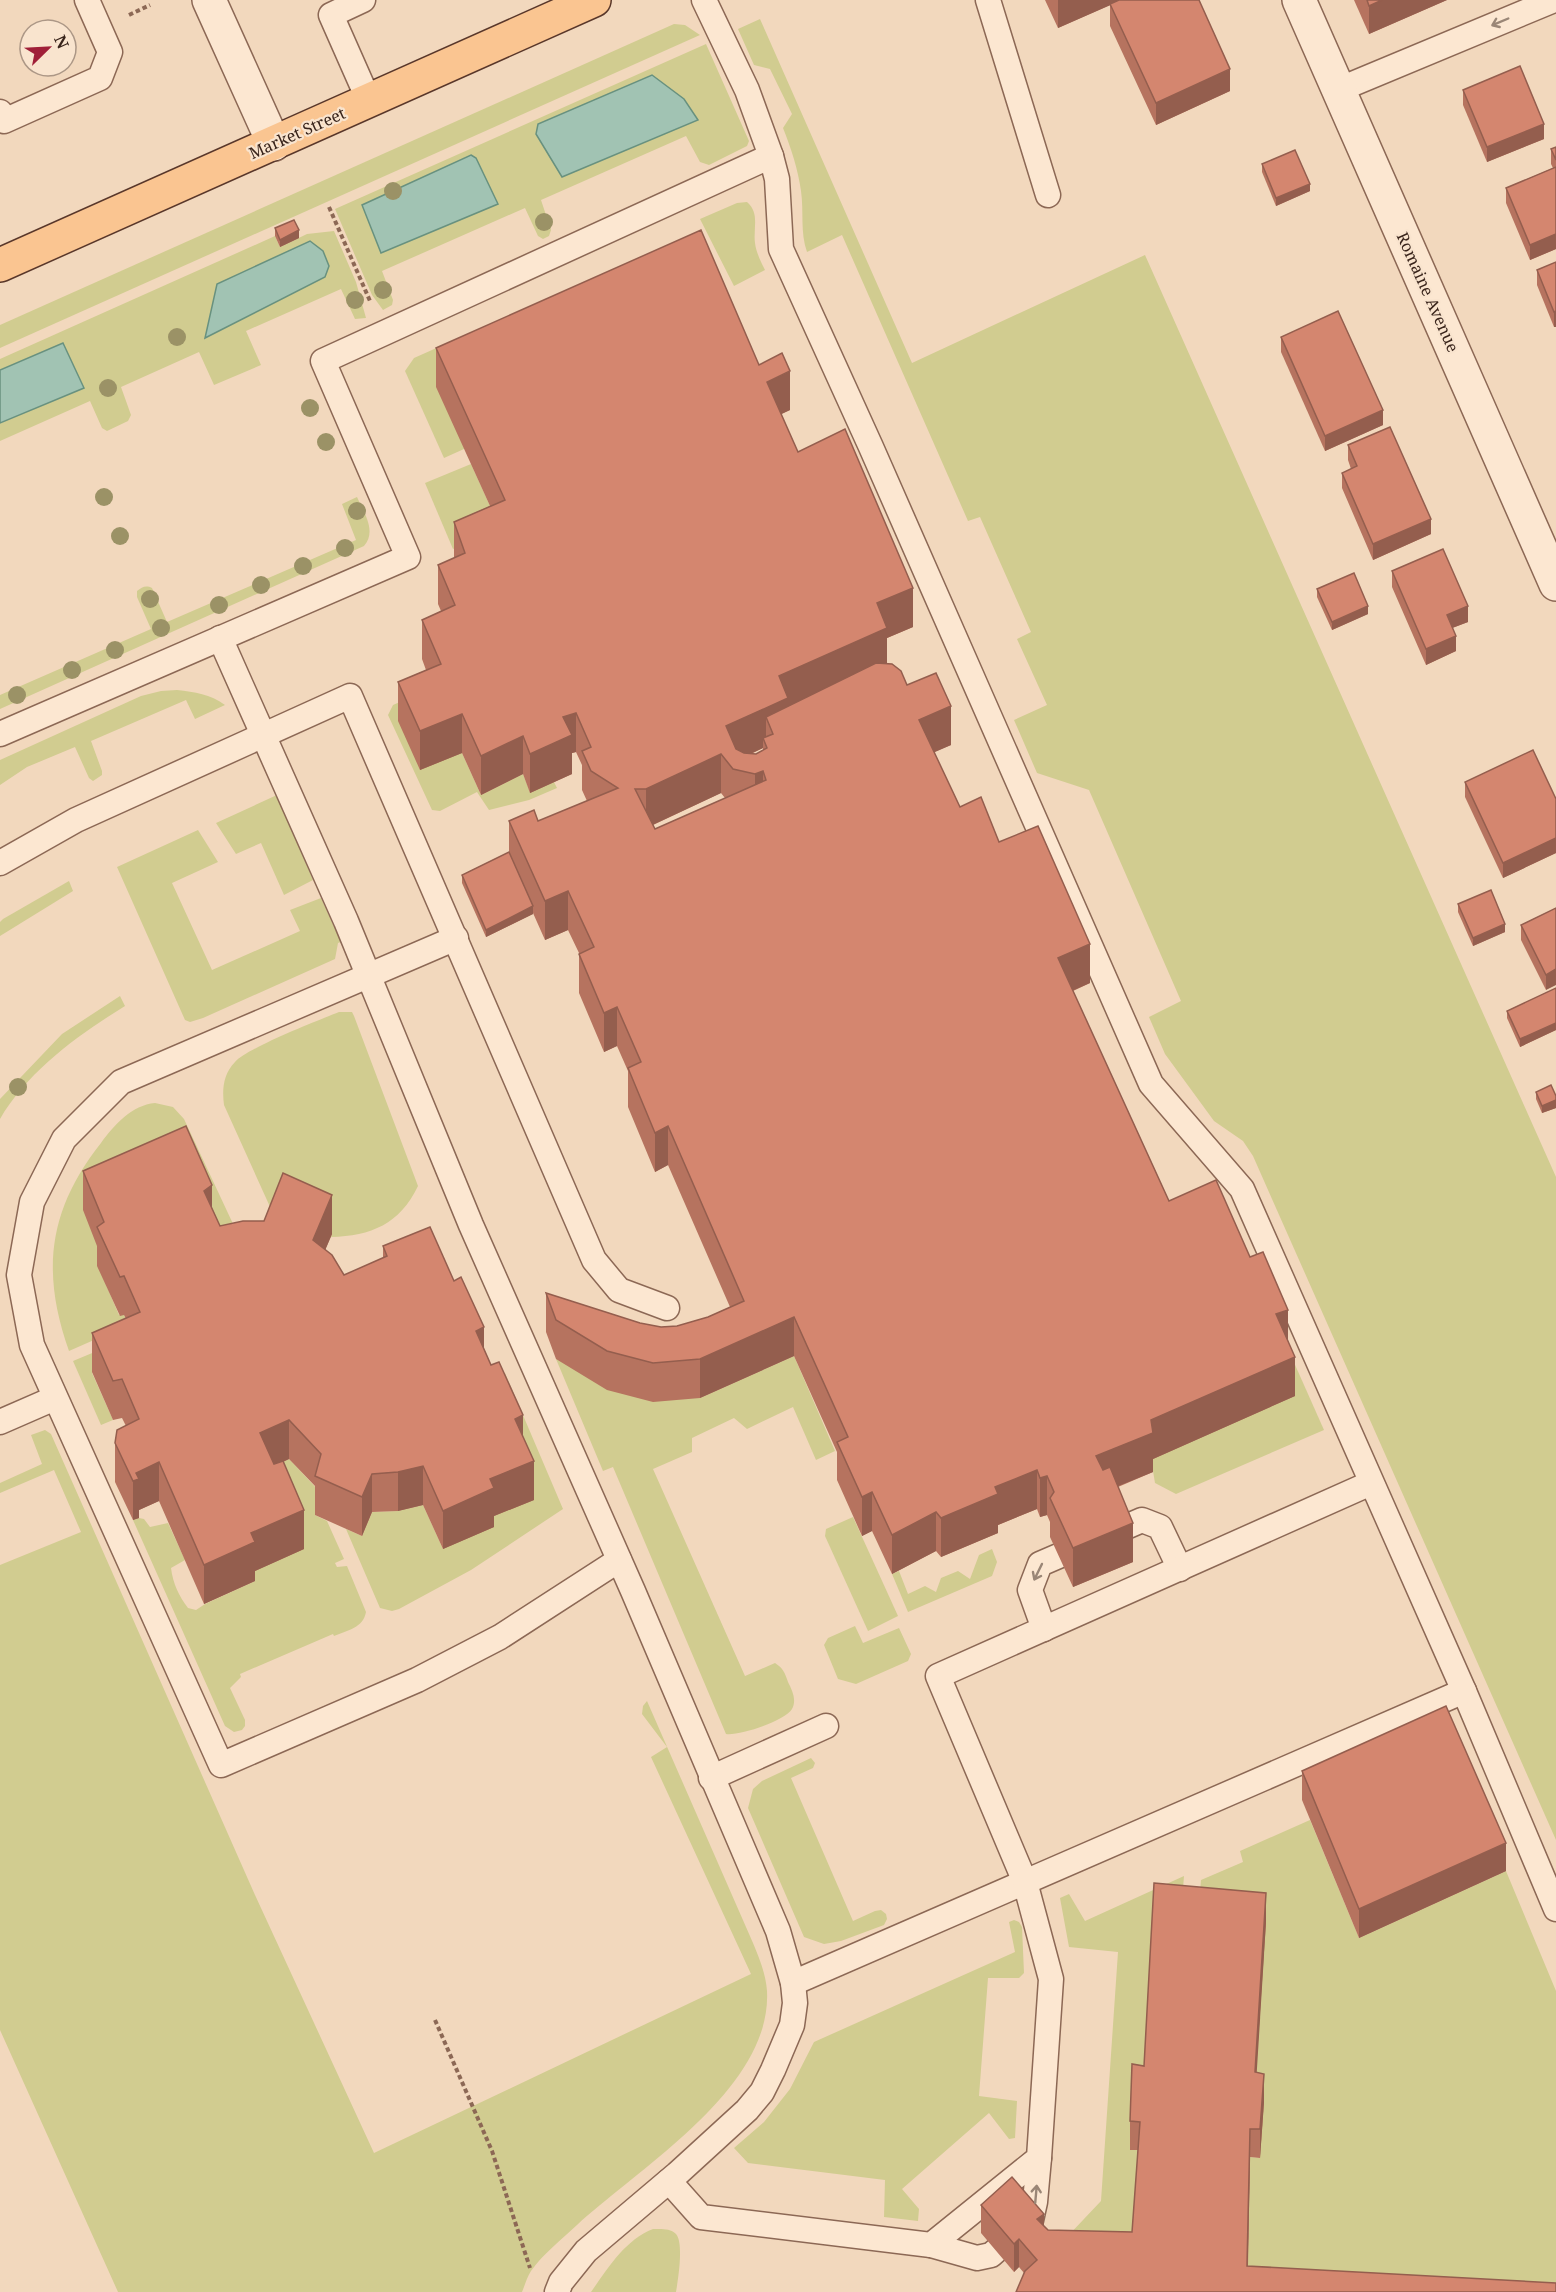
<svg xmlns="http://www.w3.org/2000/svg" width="1556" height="2292" viewBox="0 0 1556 2292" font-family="'Noto Serif',serif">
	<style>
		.green { fill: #d1cc90 }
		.water { fill: #a1c3b3; stroke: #68917f; stroke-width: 1.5 }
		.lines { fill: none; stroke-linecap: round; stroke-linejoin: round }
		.lane-casing { stroke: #8c6855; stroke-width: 27 }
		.street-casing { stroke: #8c6855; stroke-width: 36 }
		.primary-casing { stroke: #59372a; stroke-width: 36 }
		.path { stroke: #8c6855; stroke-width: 4; stroke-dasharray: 4.5 3; stroke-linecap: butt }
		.lane { stroke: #fce7d1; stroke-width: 24 }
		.street { stroke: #fce7d1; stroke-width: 33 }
		.primary { stroke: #fac591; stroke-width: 33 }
		.tree { fill: #9b9266 }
		.wall { fill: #b6735f; fill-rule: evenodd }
		.shaded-wall { fill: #945e4e }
		.building { fill: #d4866f; stroke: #945e4e; stroke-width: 1.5; fill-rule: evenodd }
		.oneway { stroke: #9a8676 }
		.labels { text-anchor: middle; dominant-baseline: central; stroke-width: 4.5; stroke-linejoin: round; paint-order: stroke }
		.street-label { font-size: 16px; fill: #39241b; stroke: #f9e4ce }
	</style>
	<rect width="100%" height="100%" fill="#f2d8bd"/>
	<!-- green -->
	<g class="green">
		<path d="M760 19 912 363 1145 255 1556 1177V1840L1253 1156 1243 1141 1214 1121 1165 1054 1149 1017 1181 1001 1089 790 1037 773 1014 720 1047 705 1017 639 1031 632 980 517 968 521 842 235 807 252C800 232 804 212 801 191 798 169 791 148 783 128L792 114 770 69 754 65 738 29Z"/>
		<path d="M674 24 685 25 700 35 0 348V325Z"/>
		<path d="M706 44 749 141 747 146 709 165 700 162 686 136 541 200 551 230 549 236 543 239 538 236 525 208 382 271 393 300 392 305 383 310 372 295 335 209Z"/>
		<path d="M747 202C760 213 753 228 755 243 756 252 761 262 765 270L734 286 700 219 737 203Z"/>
		<path d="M334 231 356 282 366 318 355 319 341 289 246 331 261 365 214 385 199 352 121 387 131 415 128 421 107 431 102 428 90 401 0 441V423L84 388 63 343 0 370V359L275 236 280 247 307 234Z"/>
		<path d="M700 231 464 449 444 458 405 371 414 358Z"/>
		<path d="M471 464 500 528 453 549 425 483Z"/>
		<path d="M357 497C364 513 377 531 364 546L0 709V695L151 629 137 597V591C142 587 146 585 152 588L167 622 356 540 342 504Z"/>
		<path d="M177 690C195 692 210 694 225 705L195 719 186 700 91 741 102 771V775L93 781 89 778 75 747 27 767 0 785V760L141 696 161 691Z"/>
		<path d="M418 694 462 753 481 795 523 774 530 792 554 782 557 788 529 800 489 810 477 792 440 811 432 810 388 715 393 705Z"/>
		<path d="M277 795 313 880 284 895 261 843 236 854 216 823Z"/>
		<path d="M198 830 218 862 172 883 212 970 300 931 290 910 321 898 341 942 338 943 335 959 203 1018 190 1022 185 1020 117 867Z"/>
		<path d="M69 881 73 891 0 936V922L3 919Z"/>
		<path d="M120 996 125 1006C78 1035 28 1071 0 1119V1099L62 1034Z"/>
		<path d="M339 1012H352L354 1016 418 1186C400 1224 371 1236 331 1237L332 1234 271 1209 224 1105C222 1090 223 1074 235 1062 247 1048 319 1020 339 1012Z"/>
		<path d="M155 1103 173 1107 184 1119 234 1226 104 1261 98 1266 119 1315H124L128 1325 69 1351C41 1272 48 1210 101 1143 114 1125 132 1105 155 1103Z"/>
		<path d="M133 1336 92 1373 113 1420 101 1425 73 1361Z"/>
		<path d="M1288 1349 1324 1430 1176 1494 1155 1483 1151 1459Z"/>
		<path d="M794 1356 835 1451 816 1460 793 1407 747 1429 734 1418 692 1438V1452L653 1469 745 1676 775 1663C783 1668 785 1673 788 1682 792 1690 797 1700 792 1709 785 1721 739 1736 726 1734L613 1467 603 1471 556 1359 700 1398Z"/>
		<path d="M505 1373 563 1509 471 1570 399 1609 392 1611 380 1608 346 1529 362 1536 372 1512 398 1511 423 1505 443 1549 482 1383Z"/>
		<path d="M45 1430 51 1434 255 1895 374 2153 751 1974 651 1757 667 1747 642 1714 643 1706 647 1701 753 1943C759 1958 766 1974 767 1991 772 2088 640 2167 577 2225 562 2239 543 2254 531 2271 527 2277 525 2285 522 2292H118L0 2030V1565L81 1532 54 1470 0 1493V1483L42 1464 31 1435Z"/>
		<path d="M289 1459 321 1493 315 1515 327 1521 344 1559 335 1563 337 1567 347 1566 366 1612C363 1628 348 1630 334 1636L333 1634 240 1674 241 1677 230 1688 245 1720V1726L242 1730 234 1732 225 1726 133 1520 139 1518 144 1519 150 1527 168 1523 185 1560 171 1568C173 1584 179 1596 188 1608L196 1610 205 1604 255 1581 251 1572 260 1472Z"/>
		<path d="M853 1517 898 1616 868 1631 825 1536 826 1529Z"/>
		<path d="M992 1549 997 1562 992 1576 908 1612 892 1574 899 1571 908 1594 925 1586 936 1592 941 1578 958 1571 970 1579 979 1555Z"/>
		<path d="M855 1626 863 1643 899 1628 911 1654 908 1661 856 1684 838 1679 824 1645 828 1638Z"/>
		<path d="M811 1758 815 1763 813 1768 791 1778 853 1921 875 1911 881 1910 886 1914 887 1919 884 1925 841 1941 824 1944 804 1937 748 1808 753 1789 762 1781Z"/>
		<path d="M1310 1820 1359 1938 1506 1871 1556 1991V2292H1247L1250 2157 1260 2158 1198 1916 1201 1880 1243 1862 1240 1851Z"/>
		<path d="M1184 1876 1181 1914 1140 2150 1132 2260 1066 2238 1101 2201 1118 1952 1069 1947 1060 1898 1069 1894 1085 1921Z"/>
		<path d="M1014 1920 1019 1922 1022 1927 1024 1973 1019 1978H988L979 2096 1017 2101 1015 2138 1009 2139 989 2113 902 2189 919 2209 918 2221 884 2217 885 2180 748 2163 734 2148 764 2122 790 2089 814 2042 1015 1952 1009 1922Z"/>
		<path d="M653 2229C661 2229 670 2228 676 2234 684 2243 678 2280 676 2292H591C608 2268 625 2240 653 2229Z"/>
	</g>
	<!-- water -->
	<g class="water">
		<path d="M652 75 684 99 698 120 562 177 536 134 538 124Z"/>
		<path d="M471 155 476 158 498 204 381 253 362 205Z"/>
		<path d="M310 241 323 251 329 266 325 277 205 338 217 284Z"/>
		<path d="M63 343 84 388 0 423V370Z"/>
	</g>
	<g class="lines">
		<!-- lane casing -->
		<g class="lane-casing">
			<g id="lane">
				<path d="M363 0 331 15 369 101"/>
				<path d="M704 0 747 90 771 156 777 179 781 249 871 447 1151 1084 1242 1189 1464 1691 1556 1909"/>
				<path d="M988 0 1048 195"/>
				<path d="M1338 90 1554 0"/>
				<path d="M0 112 4 121 100 78 110 52 87 0"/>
				<path d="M220 638 346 921 471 1225 633 1591 778 1931 793 1983 795 2003 792 2025 773 2070 762 2092 747 2110 677 2174 586 2251 561 2282 557 2292"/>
				<path d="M0 734 408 557 323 361 771 156"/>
				<path d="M0 863 76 820 350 696 594 1260 619 1290 667 1308"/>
				<path d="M456 938 121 1082 64 1139 32 1202 19 1275 32 1345 221 1765 417 1680 500 1637 619 1560"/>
				<path d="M0 1422 55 1398"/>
				<path d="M1044 1629 1030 1590 1040 1564 1142 1520 1160 1527 1180 1569"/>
				<path d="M711 1778 826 1726"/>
				<path d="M793 1983 1464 1691"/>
				<path d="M669 2181 701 2217 931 2245 1039 2158 1051 1979 1025 1882 938 1676 1371 1483"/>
				<path d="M931 2245 977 2258 991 2255 1031 2220 1035 2202 1039 2158"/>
			</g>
		</g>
		<!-- street casing -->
		<g class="street-casing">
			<g id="street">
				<path d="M209 0 274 144"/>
				<path d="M1299 0 1556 584"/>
			</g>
		</g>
		<!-- primary casing -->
		<g class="primary-casing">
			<path id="primary" d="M0 265 594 0"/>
		</g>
		<!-- path -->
		<g class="path">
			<path d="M129 15 150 5"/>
			<path d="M329 207 370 301"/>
			<path d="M435 2020 492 2151 530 2268"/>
		</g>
		<!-- lane -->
		<use href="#lane" class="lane"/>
		<!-- street -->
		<use href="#street" class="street"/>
		<!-- primary -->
		<use href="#primary" class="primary"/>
	</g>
	<!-- trees -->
	<g class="tree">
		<circle cx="393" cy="191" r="9"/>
		<circle cx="544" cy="222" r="9"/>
		<circle cx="383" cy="290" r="9"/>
		<circle cx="355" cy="300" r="9"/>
		<circle cx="177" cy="337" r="9"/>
		<circle cx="108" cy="388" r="9"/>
		<circle cx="310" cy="408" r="9"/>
		<circle cx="326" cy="442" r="9"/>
		<circle cx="104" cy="497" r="9"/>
		<circle cx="357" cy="511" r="9"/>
		<circle cx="120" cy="536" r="9"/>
		<circle cx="345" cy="548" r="9"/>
		<circle cx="303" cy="566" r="9"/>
		<circle cx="261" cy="585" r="9"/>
		<circle cx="150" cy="599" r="9"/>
		<circle cx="219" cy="605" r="9"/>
		<circle cx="161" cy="628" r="9"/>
		<circle cx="115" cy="650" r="9"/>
		<circle cx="72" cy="670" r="9"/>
		<circle cx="17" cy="695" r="9"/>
		<circle cx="18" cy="1087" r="9"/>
	</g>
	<!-- wall -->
	<g class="wall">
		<path d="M1045 0H1199L1230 91 1156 125 1110 26V5L1058 28Z"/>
		<path d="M1354 0H1447L1369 34Z"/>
		<path d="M1463 90 1544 139 1487 162 1463 105Z"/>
		<path d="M1556 147V249L1530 260 1506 203V188L1553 168 1551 164V149Z"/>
		<path d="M1262 164 1310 191 1276 206 1262 172Z"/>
		<path d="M275 228 299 238 280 247 275 236Z"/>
		<path d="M1556 262 1554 327 1537 285V270Z"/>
		<path d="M1281 337 1383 425 1325 451 1281 352Z"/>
		<path d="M436 348 759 365 790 410 781 414 798 452 913 627 887 638V664L907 685 951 745 934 752 960 807 999 842 1090 983 1073 991 1169 1201 1288 1340 1295 1396 1153 1459V1472L1118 1487 1133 1562 1073 1587 1050 1537V1522L1047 1515 1040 1517 1037 1509 998 1525V1533L941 1557 936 1551 892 1574 872 1531 862 1536 837 1480V1452L794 1356 700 1398 653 1402 607 1390 556 1359 546 1332V1293L640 1323 661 1327 677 1326 708 1317 730 1307 668 1165 655 1172 628 1107V1071L617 1046 604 1052 579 993V953L568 930 545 940 533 913V914L486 937 462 883V875L509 852V821H538L587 801 582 790V765L576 752 572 753V774L530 793 523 774 481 795 462 753 420 770 398 721V682L426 670 422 659V620L441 611 438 604V565L454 558V522L490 506 436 387ZM763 748V750L756 754H751ZM721 793 725 798 655 829 653 825Z"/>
		<path d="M1348 445 1431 534 1373 560 1342 488V473L1351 469 1348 460Z"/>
		<path d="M1392 571 1468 622 1452 628 1456 651 1426 665 1392 587Z"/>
		<path d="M1317 589 1368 614 1332 630 1317 597Z"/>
		<path d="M1465 782 1556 799V853L1503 878 1465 797Z"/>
		<path d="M1458 904 1505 932 1473 946 1458 912Z"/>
		<path d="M1556 908 1546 990 1521 940V925Z"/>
		<path d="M1556 988V1030L1520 1047 1507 1018V1011Z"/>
		<path d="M1536 1092 1556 1096V1108L1542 1113 1536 1099Z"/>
		<path d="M83 1171 212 1208 220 1226 332 1234 325 1250 344 1275 383 1258V1246L484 1349 523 1437 534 1500 494 1516V1527L443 1549 423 1505 398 1511 372 1512 362 1536 315 1515V1486L289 1459 283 1462 304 1549 255 1571V1581L204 1604 159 1501 139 1510V1518L133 1520 115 1482V1443L126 1426 122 1418 113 1420 92 1372V1333L126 1319 124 1315 120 1316 97 1266V1246L83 1210Z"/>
		<path d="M1302 1771 1506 1871 1359 1938 1302 1800Z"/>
		<path d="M1266 1922 1256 2072 1264 2102 1260 2158 1250 2157 1248 2266 1024 2273 1019 2267 1014 2272 981 2233V2205L1044 2226 1048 2230 1132 2232 1138 2150H1130V2121L1144 2066Z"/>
	</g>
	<!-- shaded-wall -->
	<g class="shaded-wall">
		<path d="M1058 0H1122L1058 28Z"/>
		<path d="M1382 0H1447L1369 34V6Z"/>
		<path d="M1230 69V91L1156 125V103Z"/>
		<path d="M1544 124V139L1487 162V147Z"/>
		<path d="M1310 184V191L1276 206V198Z"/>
		<path d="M299 230V238L280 247V240Z"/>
		<path d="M1556 234V249L1530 260V245Z"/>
		<path d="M1556 311V327H1554V312Z"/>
		<path d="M790 371V410L767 421V382Z"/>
		<path d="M1383 410V425L1325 451V436Z"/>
		<path d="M1431 519V534L1373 560V544Z"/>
		<path d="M913 588V627L887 638V667L773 734 766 717V746L763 738V748L728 764 726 726 779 676 877 603Z"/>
		<path d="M1368 606V614L1332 630V622Z"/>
		<path d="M1468 606V622L1447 630V615Z"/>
		<path d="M1456 636V651L1426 665V649Z"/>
		<path d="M951 706V745L919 759V720Z"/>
		<path d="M576 713V752L572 753V774L530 793V754L563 717Z"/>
		<path d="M462 714V753L420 770V731Z"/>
		<path d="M523 736V774L481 795V756Z"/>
		<path d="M721 754V793L646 828V789Z"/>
		<path d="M763 771V810L755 813V774Z"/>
		<path d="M1556 838V853L1503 878V863Z"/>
		<path d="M568 891V930L545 940V901Z"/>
		<path d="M533 906V914L486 937V930Z"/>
		<path d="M1505 924V932L1473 946V938Z"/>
		<path d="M1090 944V983L1058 997V958Z"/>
		<path d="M1556 969V985L1546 990V975Z"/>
		<path d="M617 1007V1046L604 1052V1013Z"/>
		<path d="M1556 1023V1030L1520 1047V1039Z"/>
		<path d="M1556 1100V1108L1542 1113V1106Z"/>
		<path d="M668 1126V1165L655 1172V1133Z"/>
		<path d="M212 1185V1224L204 1191Z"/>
		<path d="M332 1195V1234L313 1279V1240Z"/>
		<path d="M1288 1310V1349L1276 1314Z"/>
		<path d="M794 1317V1356L700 1398V1359Z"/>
		<path d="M484 1327V1366L476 1331Z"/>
		<path d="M1295 1357V1396L1153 1459V1472L1096 1495V1456L1151 1420Z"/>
		<path d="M523 1415V1454L515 1419Z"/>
		<path d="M289 1420V1459L260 1472V1433Z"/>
		<path d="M534 1461V1500L494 1516V1527L443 1549V1511L490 1479Z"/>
		<path d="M159 1462V1501L139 1510V1518L133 1520V1481L136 1473Z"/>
		<path d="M423 1466V1505L398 1511V1472Z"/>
		<path d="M1037 1470V1509L998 1525V1533L941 1557V1518L995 1487Z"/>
		<path d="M372 1474V1512L362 1536V1497Z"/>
		<path d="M1047 1476V1515L1040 1517V1478Z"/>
		<path d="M872 1492V1531L862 1536V1497Z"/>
		<path d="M304 1510V1549L255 1571V1581L204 1604V1565L251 1533Z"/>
		<path d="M936 1512V1551L892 1574V1535Z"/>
		<path d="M1133 1523V1562L1073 1587V1548Z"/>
		<path d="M1506 1843V1871L1359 1938V1909Z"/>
		<path d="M1266 1893V1922L1255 2101V2072Z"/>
		<path d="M1264 2074V2102L1260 2158V2129Z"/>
		<path d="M1250 2129V2157L1247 2292Z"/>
		<path d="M1044 2214V2243L1037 2219Z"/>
		<path d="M1019 2239V2267L1014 2272V2244Z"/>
	</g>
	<!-- building -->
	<g class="building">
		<path d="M1119 0H1199L1230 69 1156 103 1110 4Z"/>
		<path d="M1367 0H1382L1369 6Z"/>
		<path d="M1520 66 1544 124 1487 147 1463 90Z"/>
		<path d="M1556 147V160L1551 149Z"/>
		<path d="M1295 150 1310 184 1276 198 1262 164Z"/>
		<path d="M1556 167V234L1530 245 1506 188Z"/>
		<path d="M294 220 299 230 280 240 275 228Z"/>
		<path d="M701 230 759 365 782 353 790 371 767 382 798 452 845 429 913 588 877 603 887 628 779 676 788 698 726 726 736 749 744 753 756 754 767 748 763 738 773 734 766 717 876 663 892 664 901 671 907 685 936 673 951 706 919 720 960 807 981 797 999 842 1038 826 1090 944 1058 958 1169 1201 1216 1180 1250 1257 1263 1252 1288 1310 1276 1314 1295 1357 1151 1420 1153 1433 1096 1456 1103 1470 1110 1467 1133 1523 1073 1548 1050 1498 1054 1492 1047 1476 1040 1478 1037 1470 995 1487 998 1494 941 1518 936 1512 892 1535 872 1492 862 1497 837 1442 848 1437 794 1317 700 1359 653 1363 607 1351 556 1320 546 1293 640 1323 661 1327 677 1326 708 1317 744 1301 668 1126 655 1133 628 1068 641 1062 617 1007 604 1013 579 954 594 947 568 891 545 901 509 821 534 810 538 821 618 788 591 771 582 751 591 747 576 713 563 717 572 735 530 754 523 736 481 756 462 714 420 731 398 682 441 664 422 620 455 605 438 565 465 553 454 522 505 500 436 348ZM721 754 733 769 755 774 763 771 766 780 655 829 635 789H646Z"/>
		<path d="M1556 262V311L1554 312 1537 270Z"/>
		<path d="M1338 311 1383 410 1325 436 1281 337Z"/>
		<path d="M1390 427 1431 519 1373 544 1342 473 1357 466 1348 445Z"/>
		<path d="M1443 549 1468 606 1447 615 1456 636 1426 649 1392 571Z"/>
		<path d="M1354 573 1368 606 1332 622 1317 589Z"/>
		<path d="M1533 750 1556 799V838L1503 863 1465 782Z"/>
		<path d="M509 852 533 906 486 930 462 875Z"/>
		<path d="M1491 890 1505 924 1473 938 1458 904Z"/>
		<path d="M1556 908V969L1546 975 1521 925Z"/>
		<path d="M1556 988V1023L1520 1039 1507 1011Z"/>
		<path d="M1551 1085 1556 1096V1100L1542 1106 1536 1092Z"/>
		<path d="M186 1126 212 1185 204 1191 220 1226 243 1221H264L283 1173 332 1195 313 1240 332 1255 344 1275 387 1256 383 1246 430 1227 454 1281 461 1277 484 1327 476 1331 491 1365 499 1362 523 1415 515 1419 534 1461 490 1479 494 1488 443 1511 423 1466 398 1472 372 1474 362 1497 315 1476 321 1454 289 1420 260 1433 274 1464 283 1461 304 1510 251 1533 255 1542 204 1565 159 1462 136 1473 139 1479 133 1481 115 1443 117 1430 139 1419 122 1379 113 1381 92 1333 140 1312 124 1276 120 1277 97 1227 104 1222 83 1171Z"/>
		<path d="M1446 1706 1506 1843 1359 1909 1302 1771Z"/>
		<path d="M1154 1883 1266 1893 1255 2072 1264 2074 1260 2129H1250L1247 2266 1556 2283V2292H1016L1025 2271 1037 2260 1019 2239 1014 2244 981 2205 1012 2177 1044 2214 1037 2219 1048 2230 1132 2232 1140 2122 1130 2121 1132 2064 1144 2066Z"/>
	</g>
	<!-- one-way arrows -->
	<defs><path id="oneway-shaft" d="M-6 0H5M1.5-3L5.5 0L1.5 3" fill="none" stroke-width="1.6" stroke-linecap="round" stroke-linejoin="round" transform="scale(1.5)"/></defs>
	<g class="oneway">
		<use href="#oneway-shaft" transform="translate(1500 22) rotate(157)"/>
		<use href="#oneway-shaft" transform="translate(1038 1572) rotate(116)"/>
		<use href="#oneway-shaft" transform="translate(1036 2194) rotate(-85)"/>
	</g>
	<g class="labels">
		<!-- street labels -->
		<g class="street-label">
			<text transform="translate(297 133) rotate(-24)">Market Street</text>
			<text transform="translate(1428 292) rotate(66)">Romaine Avenue</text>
		</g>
	</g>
	<!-- north arrow -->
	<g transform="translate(48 48) rotate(66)"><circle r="28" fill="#f9e4ce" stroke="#ac9786" stroke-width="1.5"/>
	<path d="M0-4.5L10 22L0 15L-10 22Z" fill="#a01f38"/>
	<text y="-9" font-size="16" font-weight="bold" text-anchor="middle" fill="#39241b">N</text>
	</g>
</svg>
